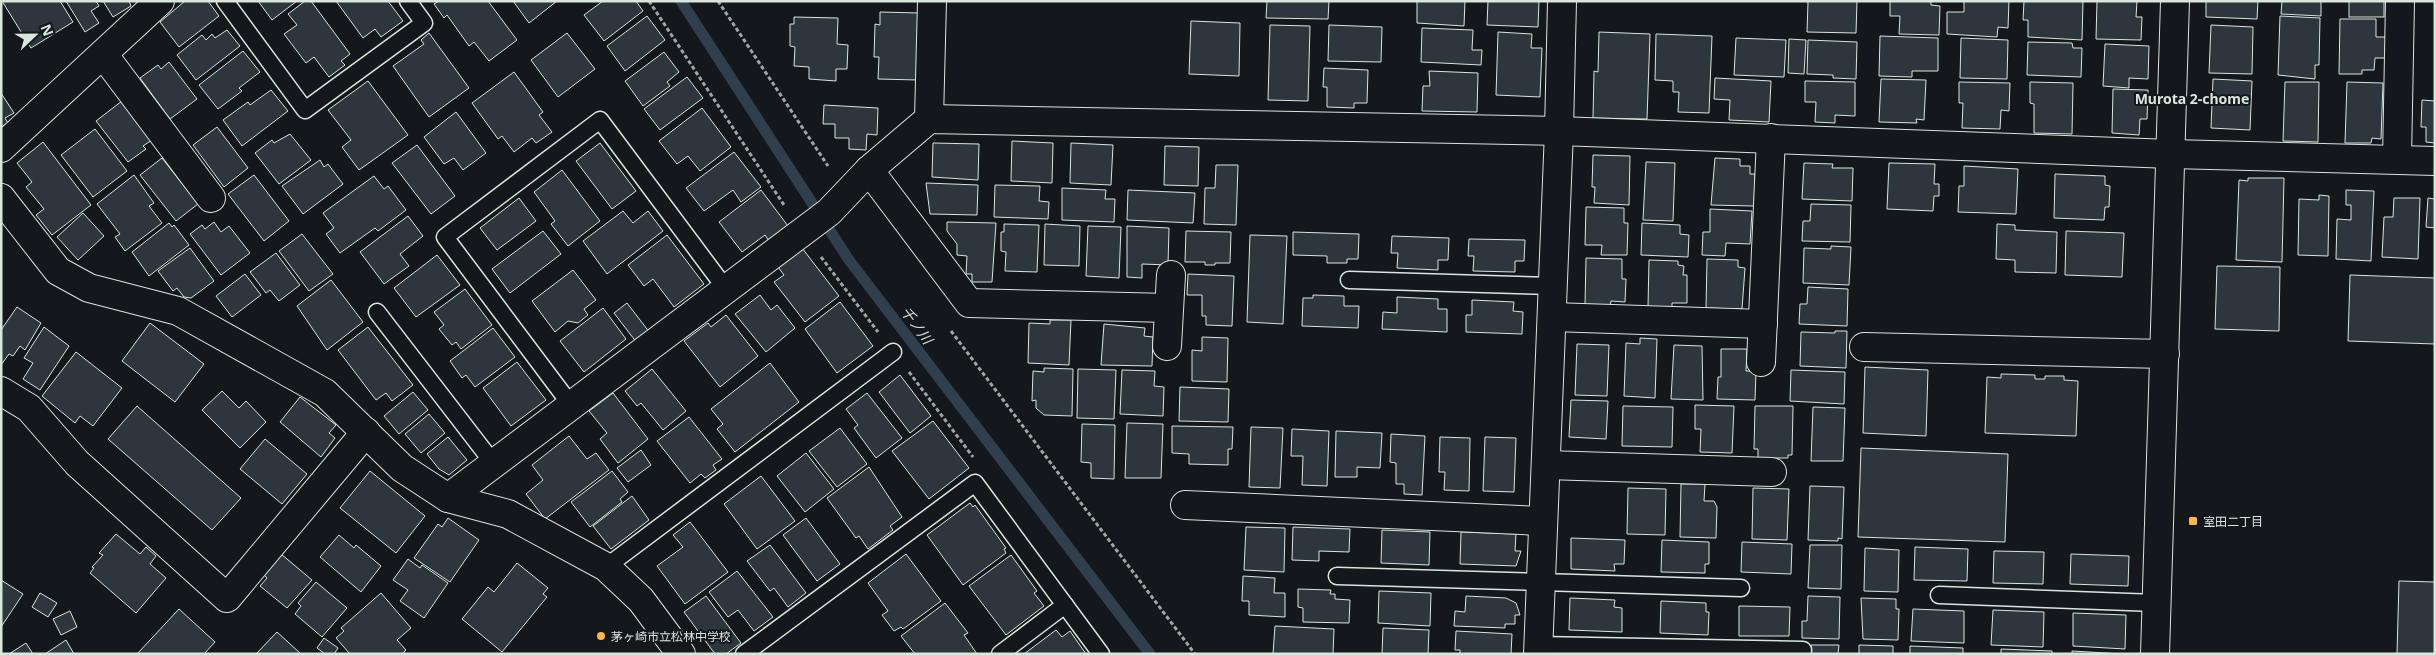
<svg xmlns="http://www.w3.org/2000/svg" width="2436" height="655" viewBox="0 0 2436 655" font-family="'Noto Sans','Noto Sans JP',sans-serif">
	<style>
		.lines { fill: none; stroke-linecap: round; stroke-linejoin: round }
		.stream { stroke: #2f3f4d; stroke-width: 11 }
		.building { fill: #2c363c; stroke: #d8e6dc }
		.lane-casing { stroke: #d8e6dc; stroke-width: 19 }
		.street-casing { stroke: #d8e6dc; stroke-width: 30 }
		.secondary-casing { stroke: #d8e6dc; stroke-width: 30 }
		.path { stroke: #9da8a2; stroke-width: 3; stroke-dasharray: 4 2.5; stroke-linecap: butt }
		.lane { stroke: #14181c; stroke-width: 16 }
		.street { stroke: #14181c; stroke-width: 28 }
		.secondary { stroke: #14181c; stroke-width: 28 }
		.poi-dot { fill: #ffb74d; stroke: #14181c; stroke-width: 2 }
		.labels { text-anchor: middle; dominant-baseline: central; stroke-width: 4; stroke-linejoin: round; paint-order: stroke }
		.poi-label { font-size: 12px; fill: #d8e6dc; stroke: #14181c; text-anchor: start }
		.neighbourhood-label { font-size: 14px; font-weight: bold; fill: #d8e6dc; stroke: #14181c }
		.water-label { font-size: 14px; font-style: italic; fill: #d8e6dc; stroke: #14181c }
	</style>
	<rect width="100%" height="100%" fill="#14181c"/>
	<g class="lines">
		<!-- stream -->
		<path class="stream" d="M681 1 849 260 1150 654"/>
	</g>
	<!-- building -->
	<g class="building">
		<path d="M2 1H60L73 22 31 48Z"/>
		<path d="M66 1H96L99 6 91 11 99 23 85 32Z"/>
		<path d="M103 1H129L131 6 113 17Z"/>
		<path d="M185 1H208L219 16 179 47 160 22Z"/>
		<path d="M258 1H297L272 20Z"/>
		<path d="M305 1H311L350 54 341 61 345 65 329 77 314 57 306 63 284 34 297 25 288 14Z"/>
		<path d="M336 1H388L403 21 381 37 375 29 363 38Z"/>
		<path d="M439 1H488L517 40 489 61 474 42 469 46 447 15 444 18 434 4Z"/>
		<path d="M513 1H557L529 23Z"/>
		<path d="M603 1H636L643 11 604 41 584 15Z"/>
		<path d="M1267 1H1329L1328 19 1266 18Z"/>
		<path d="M1417 1H1465L1464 26 1417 23Z"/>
		<path d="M1488 1H1539L1538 27 1487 25Z"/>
		<path d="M1857 1 1856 33 1807 32 1808 2 1804 1Z"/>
		<path d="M1890 1H1931V5L1940 6 1939 35 1899 34 1900 16H1890Z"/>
		<path d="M1964 1H2009L2008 28 1998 27 1997 37 1947 34V12H1964Z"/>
		<path d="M2024 1H2083L2082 40 2028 37V20H2023Z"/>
		<path d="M2097 1H2137L2136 17H2142L2141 40 2096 39Z"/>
		<path d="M2206 1H2258L2257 19 2206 17Z"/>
		<path d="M2282 1H2321V16L2281 14Z"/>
		<rect x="2349" y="1" width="35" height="16"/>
		<path d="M880 12 920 13 918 80 878 79 879 57H874L875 24 880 25Z"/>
		<path d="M647 16 665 40 625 71 607 46Z"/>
		<path d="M2280 16 2320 18 2319 65H2315V79L2278 75Z"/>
		<path d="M794 17 838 18 837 44 848 45 847 69H836V81L809 79V67L794 66 795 47 790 46V24H794Z"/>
		<path d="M2340 19H2376V37H2386L2385 58H2375L2374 70H2362V74H2339Z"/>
		<path d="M1191 21 1240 23 1239 76 1189 74Z"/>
		<path d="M1270 25 1310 26 1308 101 1268 100Z"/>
		<path d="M1329 25 1382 27 1381 62 1328 61Z"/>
		<path d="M2211 25 2253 27 2252 74 2209 73Z"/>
		<path d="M1422 28 1473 30 1472 50H1482L1481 65 1421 62Z"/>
		<path d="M227 30 240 46 196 80 177 55 202 35 206 40 212 34 215 38Z"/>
		<path d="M1498 32 1532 34 1531 48H1542L1540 97 1496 95Z"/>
		<path d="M1599 32 1650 34 1647 119 1593 118 1594 71 1598 72Z"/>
		<path d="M429 33 469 88 429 117 393 66 424 44 421 40Z"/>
		<path d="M567 33 595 69 558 97 531 60Z"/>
		<path d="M1656 34 1712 36 1709 113 1678 112 1679 92H1673V81L1655 80Z"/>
		<path d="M1880 36 1938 38V71H1912V77L1879 76Z"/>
		<path d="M1736 38 1786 40 1784 77 1734 75Z"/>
		<path d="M1961 38 2008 40 2007 79 1960 78Z"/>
		<path d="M1789 39 1806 40 1804 74 1788 73Z"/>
		<path d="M1808 40 1857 42 1856 79 1833 78V75L1807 74Z"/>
		<path d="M2028 42 2072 43 2073 48H2082L2081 77 2027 75Z"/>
		<path d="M2105 44 2149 46 2148 79 2129 78V88L2103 86Z"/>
		<path d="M243 51 260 72 239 88 242 91 218 109 199 85Z"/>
		<path d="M664 52 679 72 667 82 670 86 643 106 625 81Z"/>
		<path d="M169 62 197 99 170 119 140 78 158 65 161 69Z"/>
		<path d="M1324 68 1368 70 1367 103H1354V108L1327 107V87H1323Z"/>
		<path d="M1429 71 1478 73 1477 112 1422 111 1423 86H1430Z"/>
		<path d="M514 72 543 112 539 115 552 132 536 143 532 138 514 152 502 136 498 139 472 103Z"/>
		<path d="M687 77 703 98 660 130 644 109Z"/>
		<path d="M1715 78 1771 81 1769 122 1729 120 1730 100 1714 99Z"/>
		<path d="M1881 79 1926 80 1924 120 1916 119 1917 123 1879 122Z"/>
		<path d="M2213 79 2252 81 2250 130 2211 128Z"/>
		<path d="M368 81 408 135 359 170 342 147 351 140 328 110Z"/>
		<path d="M1805 81 1855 82V116L1835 115V123L1815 122 1816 102H1805Z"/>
		<path d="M1959 82 2010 83 2009 111 2001 110 2000 129 1962 128 1963 103H1959Z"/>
		<path d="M2030 82 2073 83 2072 134 2034 133V104L2030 103Z"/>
		<path d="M2285 82H2319L2318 142 2283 141Z"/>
		<path d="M2347 82 2383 83 2381 139 2372 138 2371 143H2345Z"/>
		<path d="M2113 89 2148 90 2147 119H2140L2139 135 2112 133Z"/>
		<path d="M271 90 288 111 242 146 223 120 248 102 250 105Z"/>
		<path d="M1 93 14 113 5 118 8 123 1 127Z"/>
		<path d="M2422 100 2435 101V143L2426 142V127H2421Z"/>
		<path d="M122 101 152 140 143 146 146 149 128 162 96 121Z"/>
		<path d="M824 105 878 108 877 135 867 134 866 150 849 149V138H835V124H823Z"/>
		<path d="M702 108 731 147 700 171 688 156 677 164 659 141Z"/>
		<path d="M456 112 486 153 463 170 454 158 444 164 424 137Z"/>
		<path d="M217 127 248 168 224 187 193 145Z"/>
		<path d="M95 129 127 171 93 197 61 155Z"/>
		<path d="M290 134 311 160 279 184 255 153 272 140 274 143Z"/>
		<path d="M1012 141 1053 143 1052 183 1011 181Z"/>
		<path d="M43 142 91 205 52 235 36 215 44 209 26 187 32 182 17 163Z"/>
		<path d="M600 143 636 191 612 209 576 161Z"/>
		<path d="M933 143 979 144 978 180 932 177Z"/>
		<path d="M1071 143 1113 145 1111 185 1070 183Z"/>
		<path d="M417 145 455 196 431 214 392 163Z"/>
		<path d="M1165 146 1199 147 1198 186 1164 185Z"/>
		<path d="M734 152 761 187 741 202 733 190 704 211 686 188Z"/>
		<path d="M1593 155 1630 156 1629 205 1594 203 1595 187H1592Z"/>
		<path d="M162 158 198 204 176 221 140 175Z"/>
		<path d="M1715 158 1740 159V166H1750V174H1755L1754 206 1711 205Z"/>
		<path d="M320 160 324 167 328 164 343 184 303 214 282 186Z"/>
		<path d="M1646 162 1675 163 1673 221 1643 220Z"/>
		<path d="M1804 163 1833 164 1832 168H1853L1852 201 1802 199Z"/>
		<path d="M1889 163 1935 164 1934 184H1939V196H1934L1933 211 1887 209Z"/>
		<path d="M1216 165H1238L1236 225 1204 224 1205 188H1215Z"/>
		<path d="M1964 166 2018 169 2016 214 1958 212 1959 186H1964Z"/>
		<path d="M562 170 600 221 568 246 551 224 555 221 534 192Z"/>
		<path d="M2055 174 2105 176V185L2110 186 2109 207H2105L2104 220 2054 218Z"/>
		<path d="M134 175 154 203 149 206 162 223 125 251 115 237 120 234 97 204Z"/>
		<path d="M254 175 289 221 264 241 228 194Z"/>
		<path d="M374 176 384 189 388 186 406 210 378 231 375 228 340 253 326 234 334 228 323 213Z"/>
		<path d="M2248 178H2284L2282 262 2236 260 2239 180 2248 181Z"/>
		<path d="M926 183 978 185 977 215 930 214Z"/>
		<path d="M995 185 1040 186 1039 201 1049 202 1048 219 994 217Z"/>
		<path d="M1062 188 1106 190 1105 199H1115L1114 222 1062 220Z"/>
		<path d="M761 190 788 226 769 241 765 235 742 252 719 222Z"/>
		<path d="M1128 190 1195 193 1193 223 1127 220Z"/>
		<path d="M2346 190 2374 191 2371 261 2336 259 2337 219 2351 220V205H2346Z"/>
		<path d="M2319 195 2329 196 2328 256 2298 255 2299 199 2319 200Z"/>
		<path d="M519 198 536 221 497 250 480 228Z"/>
		<path d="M2394 198H2420L2418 259 2382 257 2384 217H2393Z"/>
		<path d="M2428 198 2435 199V228L2426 227Z"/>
		<path d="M1811 204 1851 205 1850 242 1802 241 1803 221H1810Z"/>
		<path d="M1586 207 1624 208V223H1628L1627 255H1601L1602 245H1585Z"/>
		<path d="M1710 209 1752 211 1750 244 1726 243 1725 256 1702 255 1703 232H1710Z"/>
		<path d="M623 211 633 223 648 211 663 231 607 274 583 241Z"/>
		<path d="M83 213 104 236 78 260 57 237Z"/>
		<path d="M408 216 423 236 400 254 409 266 384 284 360 252Z"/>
		<path d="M214 222 221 232 229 226 250 253 221 275 190 234 202 225 205 229Z"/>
		<path d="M947 222 996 223 992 282H972V274H966L967 256 957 255V244L947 231Z"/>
		<path d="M169 223 172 227 174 225 189 245 149 276 132 252Z"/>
		<path d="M1642 223 1680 225V234L1689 235 1688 257 1641 255Z"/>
		<path d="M1004 224 1039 225 1037 272 1005 271 1006 252 1001 251V232H1004Z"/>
		<path d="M1045 224 1080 226 1079 266 1044 265Z"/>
		<path d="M1997 224 2015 225V230L2057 232 2056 273 2015 272V260L1996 259Z"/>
		<path d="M1088 226 1121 227 1119 278 1086 276Z"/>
		<path d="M1127 226 1169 228 1168 265 1142 264V278L1127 277Z"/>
		<path d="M543 231 561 254 510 293 492 269Z"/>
		<path d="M1186 231 1231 232 1230 263H1215V265H1205V262H1185Z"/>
		<path d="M2066 231 2124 233 2122 277 2065 275Z"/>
		<path d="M1293 232 1359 234 1358 259H1347V263H1327V256L1293 255Z"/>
		<path d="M302 234 333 274 309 291 279 251Z"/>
		<path d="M667 235 704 284 674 307 653 279 644 286 628 265Z"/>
		<path d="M1250 235 1287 236 1283 324 1247 322Z"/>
		<path d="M1392 236 1449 238 1448 260H1438V270L1397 268 1398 253H1391Z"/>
		<path d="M1469 239 1525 240 1524 261H1515V272L1473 271 1474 256H1468Z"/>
		<path d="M1831 246 1851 247 1849 285 1803 283 1804 248 1831 249Z"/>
		<path d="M190 248 214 281 191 298 184 297 177 288 173 291 158 271Z"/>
		<path d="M802 248 839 296 805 322 774 282 784 275 778 267Z"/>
		<path d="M276 253 300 285 279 301 270 290 266 293 250 272Z"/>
		<path d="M437 255 460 285 416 317 394 288Z"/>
		<path d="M1586 258 1622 259V279H1626L1625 302 1611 301 1610 306 1585 305Z"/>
		<path d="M1707 259 1738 260V267L1745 268 1742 309 1706 308Z"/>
		<path d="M1649 260 1678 261V265L1684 266 1683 275H1687V303H1672V307H1648Z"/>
		<path d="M2217 266 2280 267 2279 331 2215 329Z"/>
		<path d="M573 270 596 300 584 309 588 315 578 323 568 321 555 332 532 301Z"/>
		<path d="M245 274 261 295 232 317 216 296Z"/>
		<path d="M1188 274 1234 276 1232 326 1206 325V316H1202V295H1187Z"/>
		<path d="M2350 275 2435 278V344L2348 341Z"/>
		<path d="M331 280 363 322 327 350 297 306Z"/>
		<path d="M1808 287 1848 289 1847 326 1799 324 1800 304H1807Z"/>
		<path d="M465 289 492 325 461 349 456 342 452 345 439 329 444 325 434 312Z"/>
		<path d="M760 295 771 310 777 305 795 328 766 352 735 314Z"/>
		<path d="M1313 295 1344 296V306H1359L1358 328 1302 326 1303 298H1313Z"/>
		<path d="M1397 297 1438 299V309H1447V332L1382 329 1383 312 1397 313Z"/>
		<path d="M1472 300 1514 302 1513 311 1523 312 1522 334 1466 332V315H1472Z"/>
		<path d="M840 302 873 346 837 373 805 329Z"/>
		<path d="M627 303 650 333 637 343 614 313Z"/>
		<path d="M17 307 41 323 25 350 20 346 13 356 9 354 1 365V330Z"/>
		<path d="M603 308 626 339 584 372 560 341Z"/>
		<path d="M726 315 758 356 720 387 684 341 708 323 711 327Z"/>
		<path d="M1050 320H1071L1069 365 1028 363 1029 323 1050 324Z"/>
		<path d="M150 323 204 364 175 402 122 361Z"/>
		<path d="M1104 324 1145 328 1144 336 1153 337 1152 366 1101 365Z"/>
		<path d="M44 327 69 346 40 390 23 379 33 363 24 358Z"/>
		<path d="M368 327 413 385 392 401 386 393 376 400 338 350Z"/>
		<path d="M493 328 515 357 475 387 466 375 462 378 450 361Z"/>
		<path d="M1835 331H1847L1846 368 1800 366 1801 332 1835 333Z"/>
		<path d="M1202 337 1228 338 1227 382 1192 381V350L1202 351Z"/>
		<path d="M1640 338 1657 339 1655 398 1624 396 1626 343 1640 344Z"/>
		<path d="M1577 344 1609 345 1607 396 1575 395Z"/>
		<path d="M1674 345 1702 346 1703 400 1671 399Z"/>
		<path d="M1721 349H1747L1746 371H1756L1755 400 1717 399 1718 377H1721Z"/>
		<path d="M76 352 122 388 93 426 80 416 75 423 42 396Z"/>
		<path d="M517 362 546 400 511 426 483 388Z"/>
		<path d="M770 363 799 402 735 452 717 429 723 424 711 409Z"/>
		<path d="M1865 367 1928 370 1926 436 1863 433Z"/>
		<path d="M1044 368 1073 369 1072 416 1044 415 1036 408V400L1032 401 1033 371 1044 372Z"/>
		<path d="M652 369 686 411 663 430 641 403 637 406 625 391Z"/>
		<path d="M1078 369 1116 370 1114 419 1077 418Z"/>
		<path d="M1122 370 1155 371 1154 386 1164 387 1163 416 1120 414Z"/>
		<path d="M1791 370 1845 372 1844 404 1790 401Z"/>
		<path d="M2001 374 2035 375V379H2045V376H2064V380L2078 381 2076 436 1985 433 1987 377 2001 378Z"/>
		<path d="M900 375 931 416 910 433 879 392Z"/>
		<path d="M1180 387 1229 389 1228 422 1179 421Z"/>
		<path d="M222 391 239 408 246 401 266 422 240 448 202 410Z"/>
		<path d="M413 392 428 410 399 434 384 416Z"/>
		<path d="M613 393 648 439 618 463 600 439 607 433 589 411Z"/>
		<path d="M867 393 902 438 876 458 854 428 858 425 846 409Z"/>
		<path d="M300 397 336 425 329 433 335 438 321 457 280 422Z"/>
		<path d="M1571 400 1608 401 1606 439 1569 437Z"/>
		<path d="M1695 405 1734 406 1732 453 1700 452 1701 429H1695Z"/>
		<path d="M137 406 241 498 212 530 108 439Z"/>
		<path d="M1623 406 1673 407 1672 447 1622 446Z"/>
		<path d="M1755 406H1793L1792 455H1788V458H1758V449H1754Z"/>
		<path d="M1813 407 1845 408 1843 461H1811Z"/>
		<path d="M429 414 445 433 421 453 405 434Z"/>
		<path d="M689 417 722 459 713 465 716 470 705 478 701 474 690 483 657 441Z"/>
		<path d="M933 421 969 468 929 499 892 451Z"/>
		<path d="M1127 423 1163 424 1161 478H1125Z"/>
		<path d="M1082 424 1115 425 1114 479 1091 478V463L1081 462Z"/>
		<path d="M1172 426 1233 427 1232 449H1228V465L1189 464V454L1172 453Z"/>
		<path d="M1251 427 1283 428 1280 488 1249 487Z"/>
		<path d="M840 428 867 464 837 487 809 451Z"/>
		<path d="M1292 429 1329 431 1327 486 1302 485 1303 456H1291Z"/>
		<path d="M1336 431 1382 433 1380 468 1357 467V477H1335Z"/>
		<path d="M1391 434 1425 436 1422 495 1404 494V484H1396V463L1390 462Z"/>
		<path d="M569 436 587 459 596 453 609 470 545 519 526 494 543 480 532 465Z"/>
		<path d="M448 437 467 460 449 475 439 469 427 454Z"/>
		<path d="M1440 437 1470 438 1469 491 1444 490 1445 472H1439Z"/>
		<path d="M1485 437 1516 438 1514 492 1483 491Z"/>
		<path d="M265 439 307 474 282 504 240 469Z"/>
		<path d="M1861 448 2008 454 2005 542 1858 537Z"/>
		<path d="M641 450 651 465 628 482 617 468Z"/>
		<path d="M806 453 834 489 805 512 777 476Z"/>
		<path d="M869 467 902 517 890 526 893 530 868 549 859 536 856 538 827 498Z"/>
		<path d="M370 471 425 516 396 553 340 508Z"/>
		<path d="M612 471 628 492 620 499 622 502 590 527 571 502Z"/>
		<path d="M761 476 795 521 757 549 724 504Z"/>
		<path d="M1681 484H1705L1704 501H1714L1717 507 1716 538 1680 537Z"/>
		<path d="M1810 486 1844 487 1842 539 1838 538V541L1808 540Z"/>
		<path d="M1628 488 1666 489 1665 535 1627 534Z"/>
		<path d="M1753 488 1789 489 1787 540 1752 539Z"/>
		<path d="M632 496 649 520 611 549 593 526Z"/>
		<path d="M970 503 973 507 975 505 1006 548 1004 549 1006 553 963 585 927 535Z"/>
		<path d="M448 518 479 540 450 582 414 558 438 524 442 527Z"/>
		<path d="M806 518 840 564 817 581 783 535Z"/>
		<path d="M690 522 728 572 685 604 657 566 683 547 673 535Z"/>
		<path d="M1246 527 1285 528 1284 572 1244 570Z"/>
		<path d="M1293 527 1350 529 1349 552 1319 551V561L1292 560Z"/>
		<path d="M1382 530 1430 532 1429 565 1381 563Z"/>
		<path d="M1461 532 1516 534 1515 551H1521L1516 566 1460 564Z"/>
		<path d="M116 534 140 554 146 547 156 556 150 564 166 578 136 613 90 573 94 568 92 567 103 555 99 553Z"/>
		<path d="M339 535 354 548 356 545 381 566 361 592 320 557Z"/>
		<path d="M1571 538 1625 540 1624 564H1614L1615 571 1571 569Z"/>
		<path d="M1662 540 1709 542V564H1705V573L1661 572Z"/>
		<path d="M1742 542 1792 544 1791 574 1741 572Z"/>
		<path d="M770 545 806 593 788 607 774 588 770 591 747 561Z"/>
		<path d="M1810 545H1842L1841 589 1808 588Z"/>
		<path d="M1915 547 1968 549 1967 581 1914 580Z"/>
		<path d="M1865 548 1899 550 1898 592 1864 591Z"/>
		<path d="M1994 551 2044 552 2043 584 1993 583Z"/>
		<path d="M281 554 312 580 287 608 260 586 267 578 264 575Z"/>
		<path d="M906 554 941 601 903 629 901 627 894 631 882 615 888 611 868 583Z"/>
		<path d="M2071 554 2129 556 2128 586 2070 584Z"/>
		<path d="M1011 555 1037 591 1034 593 1044 606 1006 635 969 586Z"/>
		<path d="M408 559 420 568 422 565 448 583 424 618 400 601 408 590 393 580Z"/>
		<path d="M517 563 548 588 543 594 547 597 502 652 462 619 488 587 494 592Z"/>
		<path d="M737 571 773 617 754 631 738 610 728 617 709 592Z"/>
		<path d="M1243 576 1275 578 1274 593H1285V617L1249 615V601H1242Z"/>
		<path d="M1 580 23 594 1 627Z"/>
		<path d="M2399 581 2435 582V654H2397Z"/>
		<path d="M316 582 347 608 322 637 295 614 301 606 298 603Z"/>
		<path d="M1298 589 1331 590 1330 594H1335V599L1350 600 1349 623 1303 622V608L1298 607Z"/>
		<path d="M1379 591 1431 593 1430 626 1378 623Z"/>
		<path d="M40 593 57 603 48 617 32 607Z"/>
		<path d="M381 593 411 628 397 640 406 650 402 654H350L336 638 344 631 341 628Z"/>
		<path d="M706 596 741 643 726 654H715L684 612Z"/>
		<path d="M1466 596 1506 598 1516 603 1520 615H1515V624H1505V628L1454 626 1455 611 1465 612Z"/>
		<path d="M1808 596 1840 597 1839 639 1802 638V621H1807Z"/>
		<path d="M1570 598 1615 600 1614 607 1622 608V632L1569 630Z"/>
		<path d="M1861 598 1896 599V609H1899L1898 640 1863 639Z"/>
		<path d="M1661 601 1706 603V612H1709L1708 635 1660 633Z"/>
		<path d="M945 603 968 633 964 635 977 654H915L901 636Z"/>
		<path d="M1739 606 1790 607 1789 636H1739Z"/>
		<path d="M179 609 215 642 204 654H137Z"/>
		<path d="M1913 609 1964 611V643L1911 641Z"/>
		<path d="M1993 610 2044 612 2043 647 1991 645Z"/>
		<path d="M70 611 77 627 61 635 53 619Z"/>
		<path d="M2073 613 2126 615 2125 649 2073 646Z"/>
		<path d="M1275 626 1334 629 1333 654H1273Z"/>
		<path d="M1383 628 1429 630 1428 654H1382Z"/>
		<path d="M1056 630 1062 637 1070 631 1086 654H1024Z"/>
		<path d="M1456 631 1512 634 1511 654H1460V650H1455Z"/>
		<path d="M277 632 301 654H256Z"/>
		<path d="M324 638 338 648 334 654H325L317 648Z"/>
		<path d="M66 640 74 654H45Z"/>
		<path d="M26 643 33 654H9Z"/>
		<path d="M1811 645H1839L1838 654H1811Z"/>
		<path d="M1859 645 1893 646V654H1859Z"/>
		<path d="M1910 646 1963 648V654H1910Z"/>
		<path d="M2001 649 2052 651V654H2001Z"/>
		<path d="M2072 651 2123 654H2072Z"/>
	</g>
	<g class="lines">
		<!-- lane casing -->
		<g class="lane-casing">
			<g id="lane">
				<path d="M225 1 305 110 424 23 408 1"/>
				<path d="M1349 280 1553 286"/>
				<path d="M377 312 494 464"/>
				<path d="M571 405 445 237 600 120 726 289"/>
				<path d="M606 567 893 352"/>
				<path d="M1337 576 1741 588"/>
				<path d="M1939 595 2156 603"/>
				<path d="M1538 645 1803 650"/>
				<path d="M744 654 975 483 1101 654"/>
				<path d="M1000 654 1065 605"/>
			</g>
		</g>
		<!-- street casing -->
		<g class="street-casing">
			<g id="street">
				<path d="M103 54 211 198"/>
				<path d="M929 119 932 1"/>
				<path d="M1 148 160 1"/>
				<path d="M2397 159 2400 1"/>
				<path d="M869 170 969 303 1169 308"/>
				<path d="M1 198 58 271 89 288 178 311 325 393 402 468 448 498 508 514 606 567 641 600 681 654"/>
				<path d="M1552 317 1763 324"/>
				<path d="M1167 346 1171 275"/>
				<path d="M1864 347 2165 354"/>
				<path d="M1761 362 1771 138"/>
				<path d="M1 391 29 408 77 463 227 598 366 432"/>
				<path d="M1546 465 1772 472"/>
				<path d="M448 498 829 212 869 170 929 119 1559 131 2171 154 2435 161"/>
				<path d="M1185 505 1543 521"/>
				<path d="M1538 654 1559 131 1562 1"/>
			</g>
		</g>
		<!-- secondary casing -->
		<g class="secondary-casing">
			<path id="secondary" d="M2155 654 2175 1"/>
		</g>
		<!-- path -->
		<g class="path">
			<path d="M649 1 784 205"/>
			<path d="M718 1 828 166"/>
			<path d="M821 257 878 332"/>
			<path d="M951 331 1195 654"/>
			<path d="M909 372 973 457"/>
		</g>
		<!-- lane -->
		<use href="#lane" class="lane"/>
		<!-- street -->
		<use href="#street" class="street"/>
		<!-- secondary -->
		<use href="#secondary" class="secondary"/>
	</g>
	<!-- markers -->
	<g class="poi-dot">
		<rect x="2188" y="516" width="10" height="10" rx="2.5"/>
		<circle cx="601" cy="636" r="5"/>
	</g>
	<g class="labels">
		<!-- poi labels -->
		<g class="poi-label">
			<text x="2203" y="521">室田二丁目</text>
			<text x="611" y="636">茅ヶ崎市立松林中学校</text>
		</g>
		<!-- neighbourhood labels -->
		<g class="neighbourhood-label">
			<text x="2192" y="98">Murota 2-chome</text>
		</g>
		<!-- water labels -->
		<g class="water-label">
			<text transform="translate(917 325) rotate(53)">千ノ川</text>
		</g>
	</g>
	<!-- border -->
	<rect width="2436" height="655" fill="none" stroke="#d8e6dc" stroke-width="5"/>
	<!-- north arrow -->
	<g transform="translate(35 35) rotate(68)" stroke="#14181c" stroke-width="4" paint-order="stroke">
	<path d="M0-4L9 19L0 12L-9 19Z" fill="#d8e6dc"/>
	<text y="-8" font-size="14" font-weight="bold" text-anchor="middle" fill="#d8e6dc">N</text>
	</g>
</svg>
